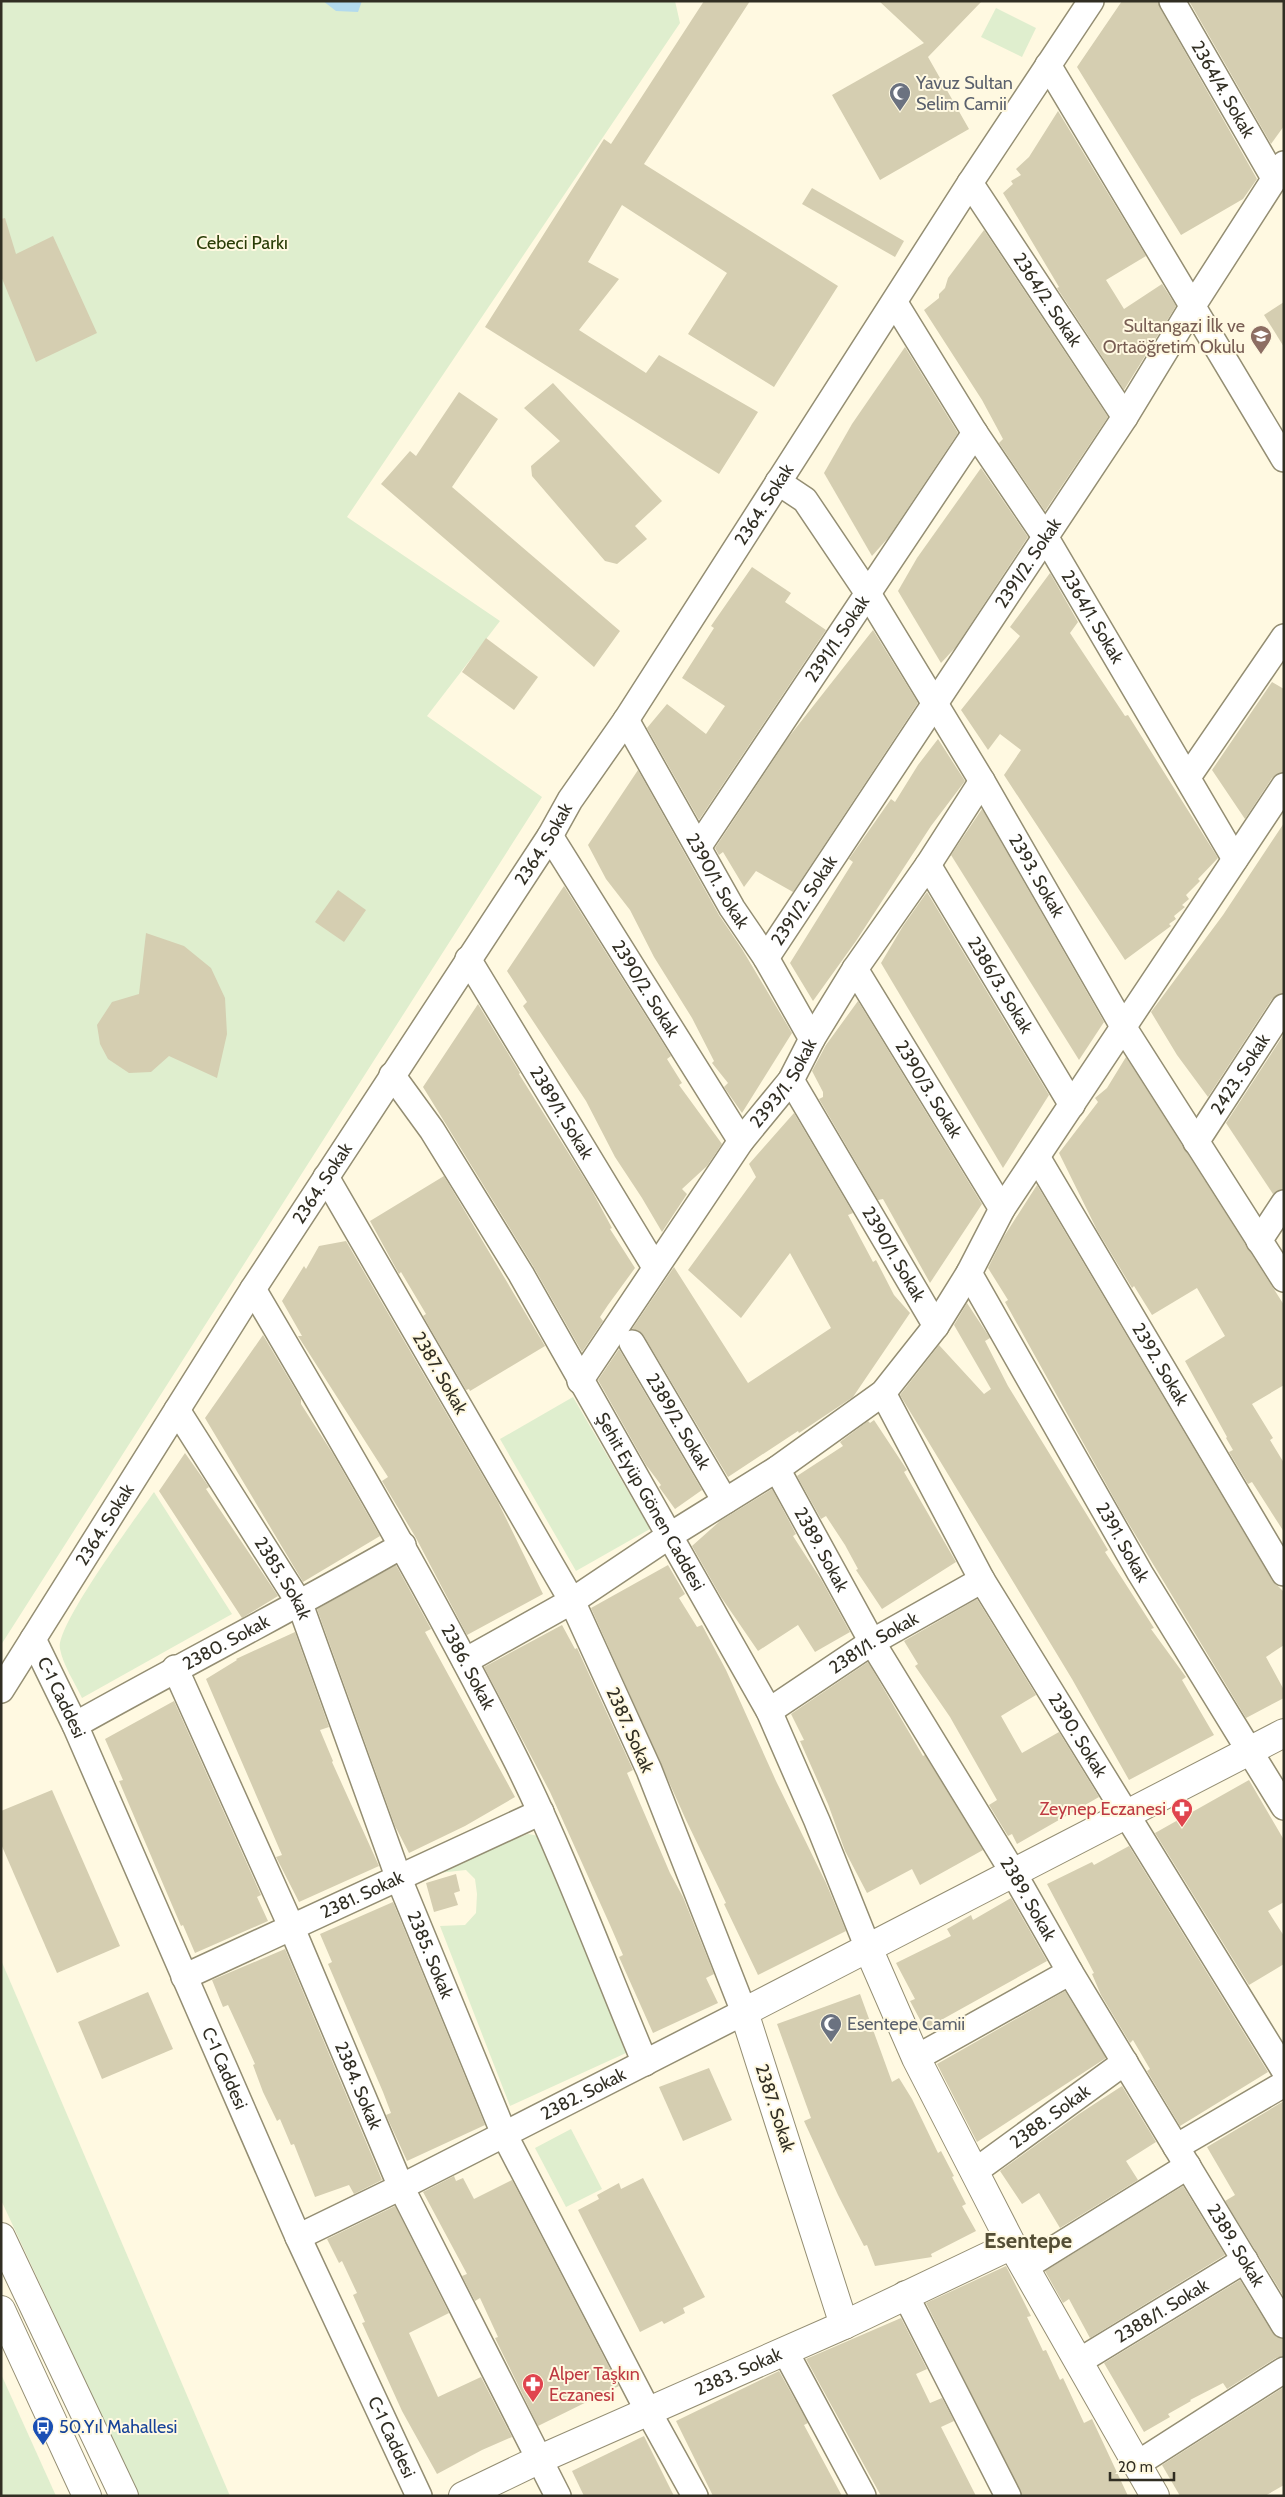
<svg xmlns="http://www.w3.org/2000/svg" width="1285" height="2497" viewBox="0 0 1285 2497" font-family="Cabin,sans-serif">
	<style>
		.green { fill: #dfeece }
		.water { fill: #b3daed }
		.building { fill: #d5ceb1 }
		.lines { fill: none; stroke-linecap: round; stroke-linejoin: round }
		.minor-casing { stroke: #948e73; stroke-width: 28 }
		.major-casing { stroke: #948e73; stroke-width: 30 }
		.minor { stroke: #fff; stroke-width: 25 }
		.major { stroke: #fff; stroke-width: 28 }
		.labels { text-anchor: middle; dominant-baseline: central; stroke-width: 4; stroke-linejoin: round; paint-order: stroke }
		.worship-label { font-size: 18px; fill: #5b616d; stroke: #fff9e1; text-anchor: start }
		.street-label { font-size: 18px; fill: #312e23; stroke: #fff9e1 }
		.park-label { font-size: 18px; fill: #2a3d07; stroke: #fff9e1 }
		.education-label { font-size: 18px; fill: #785e54; stroke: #fff9e1; text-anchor: end }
		.health-label { font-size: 18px; fill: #be3a42; stroke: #fff9e1; text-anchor: end }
		.transit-label { font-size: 18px; fill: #164399; stroke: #fff9e1; text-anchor: start }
		.district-label { font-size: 22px; font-weight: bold; fill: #544e35; stroke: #fff9e1 }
	</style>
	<rect width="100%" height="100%" fill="#fff9e1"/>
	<!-- green -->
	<g class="green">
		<path d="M1 1H675L680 23 347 517 500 621 427 716 542 797 1 1645Z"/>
		<path d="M996 8 1036 28 1022 57 981 37Z"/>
		<path d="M573 1397 650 1529 576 1571 500 1439Z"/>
		<path d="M154 1492 232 1614 82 1698C75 1683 63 1665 60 1649 55 1626 138 1515 154 1492Z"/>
		<path d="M528 1834 539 1836 626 2053 510 2106 440 1926 465 1925 476 1913 477 1894 475 1879 466 1870 438 1873 437 1869Z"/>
		<path d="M1 1960 230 2496H139L1 2200Z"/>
		<path d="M571 2129 602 2189 566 2207 535 2148Z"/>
		<path d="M1 2374 56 2496H1Z"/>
	</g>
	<!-- water -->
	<path class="water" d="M323 1H362L358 12 336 11Z"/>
	<!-- building -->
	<g class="building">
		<path d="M704 1H750L644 164 838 286 774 387 688 334 727 273 622 205 588 262 619 279 579 330 646 373 659 355 758 412 719 474 485 327 604 139 611 144Z"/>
		<path d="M879 1H982L928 57 969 129 880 180 832 95 924 43Z"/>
		<path d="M1122 1H1158L1160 8 1257 179 1243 199 1181 235 1077 67Z"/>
		<path d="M1189 1H1284V126L1271 144Z"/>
		<path d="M1058 111 1146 256 1106 280 1124 309 1162 284 1176 306 1124 390 1057 288 1059 287 1003 193 1013 184 1011 181 1021 175 1016 169 1029 157Z"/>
		<path d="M812 188 904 241 895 257 802 204Z"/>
		<path d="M5 218 16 254 53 236 97 333 36 362 1 276V219Z"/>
		<path d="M984 230 1108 417 1045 511 999 443 1003 439 982 400 924 310 939 298V294L945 288 948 278Z"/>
		<path d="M1284 302V347L1264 315Z"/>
		<path d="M905 347 958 433 888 538 872 556 824 473 852 424Z"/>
		<path d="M553 383 662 501 635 526 647 539 617 564 605 561 532 476 531 466 560 441 524 408Z"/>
		<path d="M459 392 498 419 452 487 620 631 594 667 381 484 410 451 416 456Z"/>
		<path d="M981 468 1028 537 955 648 941 663 898 591 917 558Z"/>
		<path d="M752 567 791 593 785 602 826 630 699 820 647 728 667 704 706 734 725 706 682 678 714 628 711 626Z"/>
		<path d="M1050 573 1078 622 1070 633 1125 716 1128 715 1218 858 1198 879 1200 881 1186 895 1189 899 1182 905 1185 907 1174 916 1176 919 1169 924 1171 926 1125 960 1004 775 1021 750 1000 734 988 750 961 710 1020 636 1010 627Z"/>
		<path d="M873 630 918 703 793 892 756 871 744 887 723 852 719 855 715 848 788 738Z"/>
		<path d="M486 638 538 677 514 710 462 672Z"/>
		<path d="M1272 682 1284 689V772L1272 778 1245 819 1212 770Z"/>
		<path d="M938 739 965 781 931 826 856 941 813 1001 790 963 853 862 849 859 891 799 895 802 918 765Z"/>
		<path d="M638 770 719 915 742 949 792 1033 742 1113 724 1087 728 1083 712 1063 714 1061 692 1018 654 957 630 910 606 879 588 845Z"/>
		<path d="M982 809 1104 1022 1079 1060 951 855Z"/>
		<path d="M1284 823V993L1272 999 1208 1097 1177 1055 1151 1012 1223 915Z"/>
		<path d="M564 886 671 1056 667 1059 682 1083 679 1085 722 1144 707 1166 682 1189 687 1194 662 1232 642 1198 615 1157 586 1101 523 1006 527 1002 507 971Z"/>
		<path d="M338 890 366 910 344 942 315 922Z"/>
		<path d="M927 892 1049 1095 1003 1168 881 963 903 926Z"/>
		<path d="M146 933 184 946 211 968 225 998 227 1034 217 1078 169 1056 151 1072 129 1073 108 1059 100 1044 97 1025 112 1002 139 994Z"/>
		<path d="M858 1001 982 1204 930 1283 883 1199 878 1200 819 1099 823 1097V1092L812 1071 826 1045Z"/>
		<path d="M478 1004 520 1073 519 1074 591 1189 612 1228 610 1229 635 1268 608 1305 600 1317 603 1321 582 1352 533 1266 423 1087Z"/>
		<path d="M1284 1034V1189L1273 1194 1226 1123Z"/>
		<path d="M1126 1057 1284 1305V1385L1252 1404 1273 1438 1270 1440 1284 1463V1532L1252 1482 1248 1484 1229 1452 1233 1450 1226 1438 1227 1437 1185 1361 1225 1336 1197 1288 1152 1315 1134 1286 1132 1288 1097 1230 1059 1153 1098 1102 1095 1098 1107 1088Z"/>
		<path d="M794 1113 853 1213 848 1215 873 1262 876 1260 894 1295 910 1313 853 1397 799 1433 798 1431 728 1477 644 1336 639 1331 632 1329 674 1267 748 1383 831 1328 790 1253 741 1318 688 1270 756 1177 749 1164Z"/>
		<path d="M444 1176 545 1346 470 1391 469 1389 466 1390 423 1316 426 1314 401 1272 399 1274 370 1221Z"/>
		<path d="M1037 1185 1272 1580 1284 1592V1645L1266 1657 1284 1690V1698L1246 1718 1121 1511 1005 1302 1008 1300 988 1268 1003 1238Z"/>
		<path d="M346 1241 498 1502 543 1594 467 1635 416 1538 382 1481 388 1477 298 1336H302L282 1301 304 1266 306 1269 319 1246Z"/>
		<path d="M967 1303 990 1338 985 1341 1008 1386 1095 1528 1108 1550 1105 1552 1154 1628 1151 1629 1186 1677 1182 1680 1214 1735 1129 1780 1072 1679 900 1395 939 1345 984 1394 991 1389 954 1325Z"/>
		<path d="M263 1335 301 1399V1404L333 1454 380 1536 303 1582 205 1418Z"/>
		<path d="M619 1349 702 1490 675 1509 659 1487 661 1485 646 1465 598 1380Z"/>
		<path d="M874 1420 907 1470 904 1472 956 1562 882 1609 856 1570 858 1569 845 1545 826 1516 821 1519 797 1476 843 1446 840 1442 868 1421 870 1423Z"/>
		<path d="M185 1453 209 1487 206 1489 278 1596 242 1618 159 1491Z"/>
		<path d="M772 1489 796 1534 793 1536 822 1581 850 1632 815 1652 798 1625 758 1651 721 1597 692 1546 720 1521Z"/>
		<path d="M396 1565 431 1629 425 1632 515 1797 465 1826 409 1853 395 1826 317 1609Z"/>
		<path d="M668 1565 685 1594 679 1598 697 1627 702 1625 726 1670 776 1781 826 1883 846 1931 758 1975 724 1904 726 1903 686 1820 591 1608Z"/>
		<path d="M977 1599 1036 1695 1001 1716 1022 1753 1059 1732 1099 1797 1017 1844 1012 1834 1008 1836 989 1805 997 1800 950 1717 915 1666 918 1664 904 1641Z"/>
		<path d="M562 1625 575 1649 577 1648 633 1770 627 1773 670 1873 683 1897 714 1974 706 1978 718 2003 653 2033 619 1957 623 1955 610 1925 550 1792 484 1667Z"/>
		<path d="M295 1632 329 1727 320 1730 333 1761 332 1762 379 1866 299 1902 276 1857 282 1855 206 1679 237 1660 236 1659Z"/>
		<path d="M868 1662 923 1756 925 1755 983 1850 920 1885 912 1869 867 1893 845 1851 828 1804 800 1741 804 1740 791 1714Z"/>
		<path d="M174 1701 261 1895 257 1897 268 1921 195 1953 183 1925 181 1926 119 1781 123 1780 105 1739Z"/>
		<path d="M1249 1780 1284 1840V1902L1268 1911 1284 1936V1964L1249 1985 1155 1833Z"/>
		<path d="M52 1790 120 1946 57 1973 1 1844V1811Z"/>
		<path d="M1129 1846 1268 2072 1180 2126 1147 2071 1150 2069 1133 2040 1130 2043 1101 1995 1092 1974 1094 1973 1047 1884 1092 1862 1094 1865Z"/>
		<path d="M456 1874 460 1891 454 1893 458 1905 434 1912 426 1883Z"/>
		<path d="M1011 1898 1047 1961 925 2029 910 2001 915 1999 896 1963 951 1936 947 1929 971 1915 973 1920Z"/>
		<path d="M393 1902 485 2125 407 2161 386 2115 391 2113 383 2092 328 1964 332 1962 320 1934Z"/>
		<path d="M285 1949 382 2180 354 2194 349 2185 315 2197 294 2144 291 2145 280 2119 277 2121 263 2092 253 2065 255 2064 240 2031 228 2005 223 2007 212 1980Z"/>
		<path d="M1065 1991 1106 2058 977 2142 937 2064Z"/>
		<path d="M148 1992 173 2049 102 2079 78 2022Z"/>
		<path d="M860 1994 892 2082 899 2078 912 2099 938 2153 941 2151 954 2176 952 2177 966 2204 962 2206 976 2231 931 2254 932 2257 875 2266 867 2245 864 2246 838 2195 804 2121 811 2118 777 2024Z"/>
		<path d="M709 2068 732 2120 683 2141 659 2087Z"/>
		<path d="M1122 2086 1156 2142 1126 2161 1138 2180 1060 2228 1039 2193 1022 2204 1000 2171 1079 2114Z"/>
		<path d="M1284 2101V2297L1225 2201 1235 2195 1207 2147Z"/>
		<path d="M454 2176 456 2181 463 2178 474 2199 512 2180 619 2386 538 2426 495 2338 498 2337 480 2298 475 2301 462 2276 467 2274 423 2192Z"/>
		<path d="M643 2178 705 2297 683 2308 685 2313 664 2324 662 2321 640 2332 578 2210 599 2199 597 2195 619 2183 621 2189Z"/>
		<path d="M1183 2186 1225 2255 1090 2338 1069 2299 1063 2303 1045 2271Z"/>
		<path d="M395 2206 449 2313 409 2333 438 2397 481 2377 512 2437 482 2450 437 2474 402 2411 362 2323 365 2322 353 2295 357 2293 342 2261 339 2263 327 2239Z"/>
		<path d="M1006 2266 1031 2316 1027 2317 1043 2351 1046 2350 1060 2380 1063 2378 1084 2423 1092 2419 1128 2496H1022L926 2303Z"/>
		<path d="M1240 2280 1272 2332 1277 2337 1284 2339V2356L1276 2358 1227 2389 1223 2383 1190 2400 1191 2401 1168 2414 1170 2417 1144 2432 1104 2363Z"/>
		<path d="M901 2318 927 2369 916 2374 930 2403 942 2398 954 2421 941 2427 976 2496H881L806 2359Z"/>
		<path d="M779 2371 808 2423 804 2425 842 2496H713L676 2421Z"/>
		<path d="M1284 2387V2485L1265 2496H1180L1162 2465Z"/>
		<path d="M644 2436 674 2496H584L572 2471Z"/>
	</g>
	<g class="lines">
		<!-- minor casing -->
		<g class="minor-casing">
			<g id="minor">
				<path id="s1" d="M1172 1 1274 178"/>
				<path d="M1048 65 1284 459"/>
				<path id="s2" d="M970 183 1125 417"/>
				<path id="s3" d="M895 303 975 433 1046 538 1235 859"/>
				<path id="s4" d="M778 482 805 500 867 592 982 781 1124 1028 1284 1279"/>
				<path id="s5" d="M626 720 732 908 766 958 812 1039"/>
				<path d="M1188 777 1284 637"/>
				<path id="s6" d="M550 836 741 1141"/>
				<path id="s7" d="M699 846 975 433"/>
				<path id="s8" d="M928 865 1072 1105"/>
				<path id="s9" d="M766 958 1125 417 1192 307 1284 164"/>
				<path id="s10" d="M468 959 655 1267"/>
				<path id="s11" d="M855 969 1002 1209"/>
				<path id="s12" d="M392 1075 432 1130 521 1274 769 1711 817 1821 868 1948"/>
				<path id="s13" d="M791 1080 936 1326"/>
				<path id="s14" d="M1196 1142 1284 1007"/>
				<path id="s15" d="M1037 1157 1284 1573"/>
				<path d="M1259 1241 1284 1203"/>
				<path id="s16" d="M969 1273 1140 1573 1284 1807"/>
				<path id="s17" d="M253 1289C345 1445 436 1600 517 1762 565 1859 603 1963 645 2063"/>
				<path id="s18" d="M632 1343 725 1501"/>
				<path id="s19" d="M580 1381 741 1141 791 1080 812 1039 855 969 928 865 982 781"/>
				<path id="s20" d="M883 1393 982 1580 1284 2070"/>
				<path id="s21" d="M177 1410 300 1604 399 1879 504 2134 648 2411 695 2496"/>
				<path id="s22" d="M777 1469 872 1642 1014 1874 1070 1972 1284 2325"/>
				<path id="s23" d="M33 1639 75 1725 298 2237 419 2496"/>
				<path d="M465 1661 572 1601 669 1536 777 1469 883 1393 936 1326 969 1273 1002 1209 1284 786"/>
				<path id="s24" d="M175 1668 291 1926 401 2187 558 2496"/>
				<path id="s25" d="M1 1690 253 1289 550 836 570 800 626 720 970 183 1091 1"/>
				<path id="s26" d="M769 1711 872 1642 982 1580"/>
				<path id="s27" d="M75 1725C184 1664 295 1607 403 1545"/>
				<path id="s28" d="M184 1977 541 1812"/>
				<path d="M916 2058 1070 1972"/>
				<path d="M1176 2147 1284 2084"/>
				<path id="s29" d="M974 2172 1125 2062"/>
				<path id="s30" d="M298 2237 401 2187 744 2012 649 1770 572 1601 326 1177"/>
				<path d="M1025 2267 1188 2166"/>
				<path d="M905 2294 1008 2496"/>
				<path d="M785 2351 863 2496"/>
				<path id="s31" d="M1078 2362 1245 2260"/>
				<path d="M1137 2464 1284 2370"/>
			</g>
		</g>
		<!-- major casing -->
		<g class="major-casing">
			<g id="major">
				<path d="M868 1948 916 2058 1012 2245 1155 2496"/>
				<path d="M1 2237 124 2496"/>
				<path d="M1 2310 87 2496"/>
				<path d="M844 2325 744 2012 1284 1733"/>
				<path id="s32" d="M463 2496 538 2460 844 2325 1012 2245"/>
			</g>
		</g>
		<!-- minor -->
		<use href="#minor" class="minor"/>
		<!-- major -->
		<use href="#major" class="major"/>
	</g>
	<!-- icons -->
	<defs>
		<g id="mosque-pin" transform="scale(1.125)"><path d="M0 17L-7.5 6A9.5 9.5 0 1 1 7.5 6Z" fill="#6b7280" stroke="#fff9e1"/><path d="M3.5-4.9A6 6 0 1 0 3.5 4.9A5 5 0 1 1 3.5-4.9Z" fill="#fff"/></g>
		<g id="school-pin" transform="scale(1.125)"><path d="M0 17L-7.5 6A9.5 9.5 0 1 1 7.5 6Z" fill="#8d6e63" stroke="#fff9e1"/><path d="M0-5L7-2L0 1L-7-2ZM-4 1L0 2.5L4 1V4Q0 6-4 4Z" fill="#fff"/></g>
		<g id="pharmacy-pin" transform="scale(1.125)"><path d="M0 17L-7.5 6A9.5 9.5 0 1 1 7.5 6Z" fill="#e0444e" stroke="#fff9e1"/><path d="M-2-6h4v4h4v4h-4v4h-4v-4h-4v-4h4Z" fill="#fff"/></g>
		<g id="bus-pin" transform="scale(1.125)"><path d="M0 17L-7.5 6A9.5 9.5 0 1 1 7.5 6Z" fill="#1a4fb4" stroke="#fff9e1"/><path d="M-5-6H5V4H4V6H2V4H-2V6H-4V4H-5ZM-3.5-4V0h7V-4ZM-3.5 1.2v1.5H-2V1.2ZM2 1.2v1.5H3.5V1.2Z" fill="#fff"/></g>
	</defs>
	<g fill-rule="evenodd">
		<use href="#mosque-pin" x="900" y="93"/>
		<use href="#school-pin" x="1261" y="336"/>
		<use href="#pharmacy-pin" x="1182" y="1809"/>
		<use href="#mosque-pin" x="831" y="2024"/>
		<use href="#pharmacy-pin" x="533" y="2384"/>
		<use href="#bus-pin" x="43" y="2427"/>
	</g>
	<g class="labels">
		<!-- worship labels -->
		<g class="worship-label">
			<text x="916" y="83">Yavuz Sultan<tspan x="916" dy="21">Selim Camii</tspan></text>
			<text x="847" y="2024">Esentepe Camii</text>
		</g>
		<!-- street labels -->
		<g class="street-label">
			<text stroke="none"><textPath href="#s1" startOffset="102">2364/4. Sokak</textPath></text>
			<text stroke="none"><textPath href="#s2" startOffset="140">2364/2. Sokak</textPath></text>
			<text stroke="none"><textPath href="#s25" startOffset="1410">2364. Sokak</textPath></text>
			<text stroke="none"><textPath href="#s9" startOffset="474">2391/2. Sokak</textPath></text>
			<text stroke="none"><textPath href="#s3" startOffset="371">2364/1. Sokak</textPath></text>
			<text stroke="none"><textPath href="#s7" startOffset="249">2391/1. Sokak</textPath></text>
			<text stroke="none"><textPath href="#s25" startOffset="1005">2364. Sokak</textPath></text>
			<text stroke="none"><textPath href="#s4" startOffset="474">2393. Sokak</textPath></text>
			<text stroke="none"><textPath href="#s5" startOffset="185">2390/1. Sokak</textPath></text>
			<text stroke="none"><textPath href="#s9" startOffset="69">2391/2. Sokak</textPath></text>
			<text stroke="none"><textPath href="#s8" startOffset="140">2386/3. Sokak</textPath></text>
			<text stroke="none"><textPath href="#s6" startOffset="180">2390/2. Sokak</textPath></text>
			<text stroke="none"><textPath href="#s14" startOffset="81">2423. Sokak</textPath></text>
			<text stroke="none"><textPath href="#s19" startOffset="361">2393/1. Sokak</textPath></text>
			<text stroke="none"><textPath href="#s11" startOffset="141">2390/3. Sokak</textPath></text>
			<text stroke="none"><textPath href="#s10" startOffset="180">2389/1. Sokak</textPath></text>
			<text stroke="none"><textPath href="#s25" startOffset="600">2364. Sokak</textPath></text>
			<text stroke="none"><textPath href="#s13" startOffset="202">2390/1. Sokak</textPath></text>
			<text stroke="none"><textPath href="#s15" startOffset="241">2392. Sokak</textPath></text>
			<text transform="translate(440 1373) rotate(60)">2387. Sokak</text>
			<text stroke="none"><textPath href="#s18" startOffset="91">2389/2. Sokak</textPath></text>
			<text stroke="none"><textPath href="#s12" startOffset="499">Şehit Eyüp Gönen Caddesi</textPath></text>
			<text stroke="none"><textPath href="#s25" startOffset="195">2364. Sokak</textPath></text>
			<text stroke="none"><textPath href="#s16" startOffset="310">2391. Sokak</textPath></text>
			<text stroke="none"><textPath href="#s22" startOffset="92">2389. Sokak</textPath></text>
			<text stroke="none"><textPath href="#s21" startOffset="199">2385. Sokak</textPath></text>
			<text stroke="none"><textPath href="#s27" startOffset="172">2380. Sokak</textPath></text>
			<text stroke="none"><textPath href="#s26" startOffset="125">2381/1. Sokak</textPath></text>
			<text stroke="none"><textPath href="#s17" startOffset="435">2386. Sokak</textPath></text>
			<text stroke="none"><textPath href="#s23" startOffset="65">C-1 Caddesi</textPath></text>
			<text transform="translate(630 1730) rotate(66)">2387. Sokak</text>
			<text stroke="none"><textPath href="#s20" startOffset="394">2390. Sokak</textPath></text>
			<text stroke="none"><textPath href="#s28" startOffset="196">2381. Sokak</textPath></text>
			<text stroke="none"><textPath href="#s22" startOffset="498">2389. Sokak</textPath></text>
			<text stroke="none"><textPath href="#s21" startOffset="604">2385. Sokak</textPath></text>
			<text stroke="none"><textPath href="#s23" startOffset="470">C-1 Caddesi</textPath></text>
			<text stroke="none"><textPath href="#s24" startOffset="456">2384. Sokak</textPath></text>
			<text stroke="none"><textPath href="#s30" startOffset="319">2382. Sokak</textPath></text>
			<text transform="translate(775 2108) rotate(72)">2387. Sokak</text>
			<text stroke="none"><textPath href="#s29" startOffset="94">2388. Sokak</textPath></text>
			<text stroke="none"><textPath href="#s22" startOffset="902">2389. Sokak</textPath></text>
			<text stroke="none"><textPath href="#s31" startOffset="98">2388/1. Sokak</textPath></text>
			<text stroke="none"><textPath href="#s32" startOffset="302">2383. Sokak</textPath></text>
			<text stroke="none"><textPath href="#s23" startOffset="875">C-1 Caddesi</textPath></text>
		</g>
		<!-- park labels -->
		<g class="park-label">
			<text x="242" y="243">Cebeci Parkı</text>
		</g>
		<!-- education labels -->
		<g class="education-label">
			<text x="1245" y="326">Sultangazi İlk ve<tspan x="1245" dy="21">Ortaöğretim Okulu</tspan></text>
		</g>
		<!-- health labels -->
		<g class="health-label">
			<text x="1166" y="1809">Zeynep Eczanesi</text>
			<text x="549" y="2374" text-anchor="start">Alper Taşkın<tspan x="549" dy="21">Eczanesi</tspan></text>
		</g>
		<!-- transit labels -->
		<g class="transit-label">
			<text x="59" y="2427">50.Yıl Mahallesi</text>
		</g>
		<!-- district labels -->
		<g class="district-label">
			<text x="1028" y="2240">Esentepe</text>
		</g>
	</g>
	<!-- border -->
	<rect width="1285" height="2497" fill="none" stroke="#312e23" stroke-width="5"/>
	<!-- scale -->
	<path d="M1110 2472v8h64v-8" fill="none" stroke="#312e23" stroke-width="2.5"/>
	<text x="1118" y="2472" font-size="15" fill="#312e23" stroke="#fff9e1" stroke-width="4" paint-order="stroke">20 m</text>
</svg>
